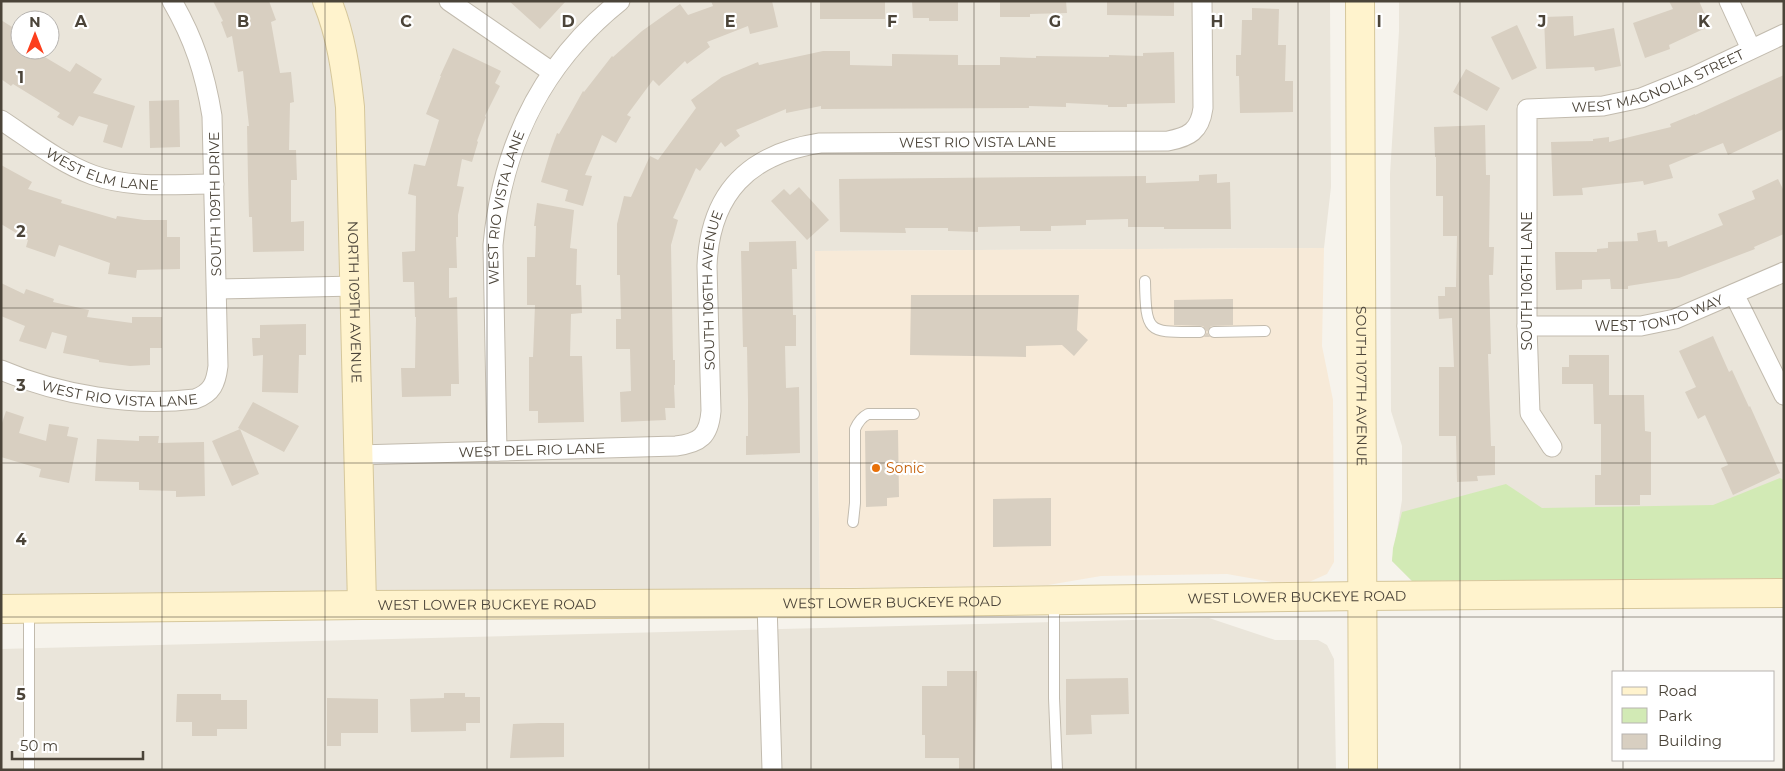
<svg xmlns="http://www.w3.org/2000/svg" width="1785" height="771" viewBox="0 0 1785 771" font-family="Montserrat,sans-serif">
<rect width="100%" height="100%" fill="#f6f3ec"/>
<path fill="#eae5da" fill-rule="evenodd" d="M1 1H1330L1331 187 1324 248 815 251 820 588 438 591 1 598ZM20 20H50V50H20Z
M1399 1H1784V579L1412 581 1392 561 1402 500V446L1391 411 1390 174 1399 31Z
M1209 618 1275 640H1318L1327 645 1334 659 1336 770H1V649Z"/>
<path fill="#f7ead8" d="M1324 248 1322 346 1333 400 1334 562 1327 574 1309 582 1277 583 1227 574 1101 576 1048 585 820 588 815 251Z"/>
<path fill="#d2eab5" d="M1780 478 1784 480V578L1412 581 1392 561 1393 548 1402 512 1506 484 1542 508 1713 505Z"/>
<path fill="#d8cfc1" d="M213 1H269L276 20 271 22 280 73 291 72 294 102 290 103 289 150H296L297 180H291V222L304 221V251L253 252 252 217H249L248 180 247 126H249L243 71 238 72 232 36 227 38 221 22 223 21Z
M509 1H566L540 29Z
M711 1H772L778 27 750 34 748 26 707 42 710 47 687 64 685 61 659 86 653 80 627 115 631 117 616 143 602 135 585 175 592 176 583 206 565 201 568 190 541 182 551 149 557 133 559 134 583 91 584 92 612 56 613 57 642 31 680 4 688 15 713 6Z
M820 1H885V19H820Z
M912 1H958V21H929V18H913Z
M1000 1H1066L1067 13 1030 14V17H1000Z
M1107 1H1174V16L1107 15Z
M1669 1H1699L1710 26 1669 45 1670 49 1645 58 1633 23 1673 9Z
M1252 8 1279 9 1278 45H1286L1285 81H1293V112L1240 113 1239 76H1236V55H1241L1242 20H1252Z
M1573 16 1574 36 1614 28 1621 66 1595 71 1594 67 1546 69 1544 17Z
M1 20 20 32V50H33L70 72 76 63 102 79 93 93 135 106 122 148 103 142 108 125 79 116 73 126 57 117 60 113 13 84 11 86 1 79Z
M1517 25 1537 68 1512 80 1491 37Z
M453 48 501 71 495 83 500 86 485 116 486 117 477 141 478 142 472 162 462 159 457 186 464 187 458 215V237H456L457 268H449V298L457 297 459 384H451V396L402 397 401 368H415L416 317H415L414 282H403L402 252 415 251 416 196 408 194 414 164 425 166 439 120 426 114 441 76H440Z
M823 51H850V65L892 66V54L958 55V65H1000V57L1036 58V56L1109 57V55L1143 56V53L1174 52 1175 103 1127 104V107H1108V105L1066 103V107L1029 106V108L821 109V106L786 113V109L736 130 740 136 725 147 721 142 700 171 696 168 673 218 678 220 671 245 673 360H675V385H674L675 408H665L666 420 621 422 620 392 631 391 630 349H616V319H621L620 275H617V224L624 196 631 197 650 156 658 160 696 108 691 100 722 77 758 62 759 65Z
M1466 69 1500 88 1487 111 1453 92Z
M1784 75V129L1728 155 1723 143 1669 165 1673 178 1644 185 1643 181 1582 188 1583 195 1553 196 1551 142 1593 141V139L1609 137V142L1671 127 1670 124 1695 114V115Z
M179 100 180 147 150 148 149 101Z
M1485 125 1486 175H1490L1489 247H1494L1493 275H1489L1491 354H1488L1491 446H1495V475L1477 476 1478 481 1457 482 1456 436H1439V367H1454L1452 318 1439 319 1438 296H1445V287H1456L1457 236H1443V196H1436V157H1435L1434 127Z
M1 165 32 182 28 189 62 200 61 203 116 219 117 216 144 220H167V237H180V269L137 270 136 278 108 274 110 263 59 245 55 257 26 247 28 240 1 224Z
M1217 174V183L1230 182 1231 229H1164V227H1128V219L1086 220V225L1051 226V231H1020V226L978 227V232L948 231V228H905L906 233 840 232 839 179 1146 176V183L1199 181V175Z
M1778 179 1784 191V234L1754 247 1755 249 1679 278 1628 286V289H1611L1610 279 1582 280V289L1556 290 1555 252H1597V249L1608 248V242L1638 241 1637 233 1656 230 1658 242 1667 241 1668 247 1723 225 1718 214 1755 199 1752 191Z
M799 187 829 220 807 240 771 201 784 189 790 195Z
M537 203 574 210 570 248 577 249 576 285H581L582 313 571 314 570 356H582L584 422 538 423V411H529V357H533L535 305H527V257H535L536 226H534Z
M796 241 797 269H792L793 315H796V346H785L786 388 799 387 800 453 746 455V436H748V400L747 347H743L741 251H749V242Z
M1 283 24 294 26 289 54 299 53 302 89 310 87 317 132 323V317H162V348H150V365L130 366 99 362V360L63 353 67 336 52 332 46 349 19 341 25 326 1 316Z
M911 295H1079L1077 330 1088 340 1074 356 1062 345 1026 346V357L910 355Z
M1233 299V325L1211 326 1207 332 1210 337H1204L1207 332 1203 326 1174 325V300Z
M306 324V355H299L298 393 262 392 263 355 253 356 252 338H260V325Z
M1713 336 1729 372 1732 370 1749 407 1750 406 1780 473 1733 495 1721 468 1728 465 1705 415 1698 419 1685 392 1696 387 1679 351Z
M1569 355H1609V395H1644L1645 431 1651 432V495H1640V505H1595V475H1601V424H1594L1593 384H1562V367H1569Z
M253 402 299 426 284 452 238 428Z
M6 411 24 417 19 433 46 441 49 424 69 427 67 436 78 438 69 483 39 477 41 469 1 457V426Z
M240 429 259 474 232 486 212 441Z
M898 430 899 497 887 498V506L866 507 865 431Z
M139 436H159L158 443 204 442 205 496 176 497V491L139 490V482L95 481 97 439 139 441Z
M1051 498V546L993 547V499Z
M947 671H977L975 769H959V758H925V735H922V686H947Z
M1128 678 1129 714 1091 715 1092 734 1066 735V679Z
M444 693H465V697H480V723H466V731L411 732 410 699 444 698Z
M177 694H221V700H247V729H217V736H192V722H176Z
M327 698 378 699V733H341V746H327Z
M539 723H564V757L510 758 513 724Z"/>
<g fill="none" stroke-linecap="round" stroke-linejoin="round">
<defs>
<path id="lane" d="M1145 281C1146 335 1148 332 1200 332
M1214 332 1265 331
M853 522 855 503V429C858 422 862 417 868 414H914
M1054 601V698L1057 770
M29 770V610"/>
<g id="street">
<path d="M449 1 552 72"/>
<path d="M1729 1 1751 49"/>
<path id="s1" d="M1 120C30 139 60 163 93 175 131 189 174 184 214 184"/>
<path d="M217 289 355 286"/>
<path d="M1734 294 1784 395"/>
<path id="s2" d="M1527 326H1641L1675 319 1784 272"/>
<path id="s3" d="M1 370C59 395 133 407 195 399 212 393 216 383 218 366L212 116C205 73 194 39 172 1"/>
<path id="s4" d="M1552 447 1530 413 1527 326V109L1603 106 1641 98 1693 77 1784 34"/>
<path id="s5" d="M497 451 493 245C502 146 541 64 620 1"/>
<path id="s6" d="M358 455 676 446C700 443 709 436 711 411L707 266C710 193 749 154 820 143L1168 141C1189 137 1200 131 1203 108L1202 1"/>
<path d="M767 603 772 770"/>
</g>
<g id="secondary">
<path id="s7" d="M327 1C341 35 346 71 350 107L362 605"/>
<path id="s8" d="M1360 1 1363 770"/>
<path id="s9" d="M1 609 362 605 852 603 1363 596 1784 593"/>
</g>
</defs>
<use href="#lane" stroke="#c2bbae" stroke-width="12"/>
<use href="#street" stroke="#c2bbae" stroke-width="21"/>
<use href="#secondary" stroke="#d6c79b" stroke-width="30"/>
<use href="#lane" stroke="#fff" stroke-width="10"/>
<use href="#street" stroke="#fff" stroke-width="19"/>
<use href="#secondary" stroke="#fff3cd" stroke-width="28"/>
</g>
<path fill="none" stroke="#4b4439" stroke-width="1" stroke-opacity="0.55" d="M162 1V770M325 1V770M487 1V770M649 1V770M811 1V770M974 1V770M1136 1V770M1298 1V770M1460 1V770M1623 1V672M1 154H1784M1 308H1784M1 463H1784M1 617H1784M1623 760V770"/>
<circle fill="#e8710a" stroke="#fff" stroke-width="2" cx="876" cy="468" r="5"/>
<g text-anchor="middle" stroke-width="4.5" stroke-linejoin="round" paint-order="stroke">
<g font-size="14" fill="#4b4439" stroke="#fff">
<text dy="5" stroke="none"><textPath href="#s4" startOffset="480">WEST MAGNOLIA STREET</textPath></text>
<text dy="5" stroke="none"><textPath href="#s6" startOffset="861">WEST RIO VISTA LANE</textPath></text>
<text dy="5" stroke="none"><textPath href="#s1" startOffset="115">WEST ELM LANE</textPath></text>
<text transform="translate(215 204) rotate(-91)" y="5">SOUTH 109TH DRIVE</text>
<text dy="5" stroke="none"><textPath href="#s5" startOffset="245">WEST RIO VISTA LANE</textPath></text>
<text transform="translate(1527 281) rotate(-90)" y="5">SOUTH 106TH LANE</text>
<text dy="5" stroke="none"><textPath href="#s6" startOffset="495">SOUTH 106TH AVENUE</textPath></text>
<text dy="5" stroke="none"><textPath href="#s7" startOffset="304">NORTH 109TH AVENUE</textPath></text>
<text dy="5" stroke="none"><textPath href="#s2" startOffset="134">WEST TONTO WAY</textPath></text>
<text dy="5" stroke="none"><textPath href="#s8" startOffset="385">SOUTH 107TH AVENUE</textPath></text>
<text dy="5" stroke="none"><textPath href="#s3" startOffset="122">WEST RIO VISTA LANE</textPath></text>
<text dy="5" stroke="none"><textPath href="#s6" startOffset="174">WEST DEL RIO LANE</textPath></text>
<text dy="5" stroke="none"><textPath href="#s9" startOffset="1296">WEST LOWER BUCKEYE ROAD</textPath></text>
<text dy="5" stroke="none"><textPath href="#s9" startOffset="891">WEST LOWER BUCKEYE ROAD</textPath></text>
<text dy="5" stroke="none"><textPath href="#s9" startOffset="486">WEST LOWER BUCKEYE ROAD</textPath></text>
</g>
<g font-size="14" fill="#c56008" stroke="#fff" text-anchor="start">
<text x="886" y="473">Sonic</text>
</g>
</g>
<g font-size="16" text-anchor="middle" font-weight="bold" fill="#4b4439" stroke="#fff" stroke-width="4.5" stroke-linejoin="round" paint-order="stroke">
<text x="81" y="27">A</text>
<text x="243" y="27">B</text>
<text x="406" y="27">C</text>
<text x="568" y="27">D</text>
<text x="730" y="27">E</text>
<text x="892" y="27">F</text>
<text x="1055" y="27">G</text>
<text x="1217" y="27">H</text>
<text x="1379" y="27">I</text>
<text x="1542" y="27">J</text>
<text x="1704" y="27">K</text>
<text x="21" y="83">1</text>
<text x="21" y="237">2</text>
<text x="21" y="391">3</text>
<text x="21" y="545">4</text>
<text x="21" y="700">5</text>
</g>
<rect width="1785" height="771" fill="none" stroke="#4b4439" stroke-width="5"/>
<rect x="1612" y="671" width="162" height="90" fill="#ffffff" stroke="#b7b4b0"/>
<rect x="1622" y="687" width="25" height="8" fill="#fff3cd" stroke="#b7b4b0"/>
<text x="1658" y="696" font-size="15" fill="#4b4439">Road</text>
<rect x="1622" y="708" width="25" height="15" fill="#d2eab5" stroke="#b7b4b0"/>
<text x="1658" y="721" font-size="15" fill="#4b4439">Park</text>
<rect x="1622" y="734" width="25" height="15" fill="#d8cfc1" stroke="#b7b4b0"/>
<text x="1658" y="746" font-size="15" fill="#4b4439">Building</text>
<g transform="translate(35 35)"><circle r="24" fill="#ffffff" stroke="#b7b4b0"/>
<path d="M0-4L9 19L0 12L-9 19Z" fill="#fc3f1d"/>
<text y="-8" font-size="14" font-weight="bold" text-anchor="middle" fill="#4b4439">N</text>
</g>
<path d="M12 751v8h131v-8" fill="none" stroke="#4b4439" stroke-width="2.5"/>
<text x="20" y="751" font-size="15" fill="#4b4439" stroke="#ffffff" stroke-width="4" paint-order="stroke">50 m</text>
</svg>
